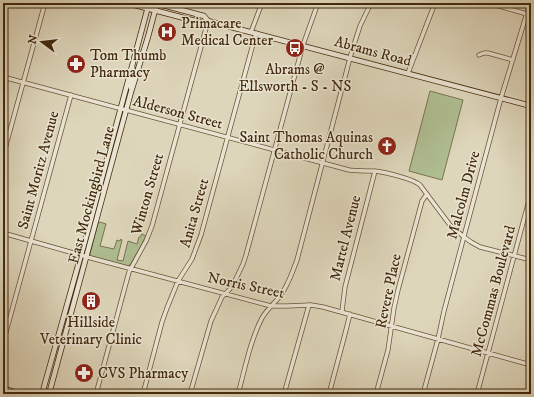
<svg xmlns="http://www.w3.org/2000/svg" width="534" height="397" viewBox="0 0 534 397" font-family="'IM FELL DW Pica',serif">
<rect width="100%" height="100%" fill="#ded6bb"/>
<filter id="stains"><feTurbulence type="fractalNoise" baseFrequency=".005" numOctaves="4"/><feColorMatrix values="0 0 0 0 .2 0 0 0 0 .09 0 0 0 0 .02 0 0 0 .5 -.17"/></filter>
<radialGradient id="worn" r=".72"><stop offset=".6" stop-color="#630" stop-opacity="0"/><stop offset="1" stop-color="#630" stop-opacity=".3"/></radialGradient>
<path fill="#afbe92" stroke="#78744e" d="M430 91 463 100 442 180 409 171Z
M100 222 106 224 100 246 114 249 117 240 120 241 121 239 122 240 117 260 123 261 128 241 137 244 139 237H140L142 234 146 236 141 246 130 265 128 266 90 256V254L98 223Z"/>
<g fill="none" stroke-linecap="round" stroke-linejoin="round">
<defs>
<path id="minor" d="M492 4 527 14
M251 32 262 3
M479 55 484 53H488L513 60
M408 73 435 3
M3 77 349 170C358 171 366 171 375 171 384 172 414 179 420 185L450 225 464 237 471 242 480 247 531 260
M3 156 45 3
M3 233 91 258 271 306H287L311 305 323 307 531 365
M342 311 345 287 375 171
M3 343 71 95
M96 394 129 272 146 241 152 226 208 21
M143 394 162 322 167 308 178 281 192 259 201 235 256 33
M190 394 211 321 222 297 229 290 233 285 243 264 246 255 303 45 318 3
M238 394C245 369 250 341 262 318 267 309 274 304 280 296 288 286 292 273 297 260L351 54 360 26 371 3
M284 394 309 305
M329 394 345 334 350 314
M376 394 388 350 394 308 398 290 422 201 427 194
M423 394 438 339 444 311 501 98 530 3
M477 394 531 193"/>
<path id="secondary" d="M127 3 203 23 208 21
M155 3 204 16 208 21 531 106
M131 88C131 81 134 72 132 66
M3 388 20 394
M42 394 88 230 149 3
M49 394 131 92 148 37 157 3"/>
</defs>
<use href="#minor" stroke="#695437" stroke-width="5"/>
<use href="#secondary" stroke="#42290b" stroke-width="6"/>
<use href="#minor" stroke="#eae4d3" stroke-width="3.5"/>
<use href="#secondary" stroke="#eae4d3" stroke-width="4.5"/>
</g>
<defs>
<symbol id="hospital-disc" viewBox="-11 -11 22 22"><circle r="9.5" fill="#8f2418" stroke="#eae4d3"/><path d="M-5-5h3v3.5h4V-5h3V5h-3V1.5h-4V5h-3Z" fill="#fff"/></symbol>
<symbol id="bus-disc" viewBox="-11 -11 22 22"><circle r="9.5" fill="#8f2418" stroke="#eae4d3"/><path d="M-5-6H5V4H4V6H2V4H-2V6H-4V4H-5ZM-3.5-4V0h7V-4ZM-3.5 1.2v1.5H-2V1.2ZM2 1.2v1.5H3.5V1.2Z" fill="#fff"/></symbol>
<symbol id="pharmacy-disc" viewBox="-11 -11 22 22"><circle r="9.5" fill="#8f2418" stroke="#eae4d3"/><path d="M-2-6h4v4h4v4h-4v4h-4v-4h-4v-4h4Z" fill="#fff"/></symbol>
<symbol id="church-disc" viewBox="-11 -11 22 22"><circle r="9.5" fill="#8f2418" stroke="#eae4d3"/><path d="M-1.2-6h2.4v3.5h3.3v2.4h-3.3V6h-2.4V-.1h-3.3v-2.4h3.3Z" fill="#fff"/></symbol>
<symbol id="building-disc" viewBox="-11 -11 22 22"><circle r="9.5" fill="#8f2418" stroke="#eae4d3"/><path d="M-4-6H4V6H1V3H-1V6H-4ZM-2.5-4.3h1.7v1.8h-1.7ZM.8-4.3h1.7v1.8H.8ZM-2.5-1h1.7V.8h-1.7ZM.8-1h1.7V.8H.8Z" fill="#fff"/></symbol>
</defs>
<g fill-rule="evenodd">
<use href="#hospital-disc" x="156" y="21" width="22" height="22"/>
<use href="#bus-disc" x="284" y="37" width="22" height="22"/>
<use href="#pharmacy-disc" x="65" y="53" width="22" height="22"/>
<use href="#church-disc" x="376" y="135" width="22" height="22"/>
<use href="#building-disc" x="80" y="290" width="22" height="22"/>
<use href="#pharmacy-disc" x="73" y="362" width="22" height="22"/>
</g>
<g text-anchor="middle" stroke-width="3" stroke-linejoin="round" paint-order="stroke">
<g font-size="15" fill="#42290b" stroke="#eae4d3" text-anchor="start">
<text x="181" y="28">Primacare<tspan x="181" dy="17">Medical Center</tspan></text>
<text x="90" y="60">Tom Thumb<tspan x="90" dy="17">Pharmacy</tspan></text>
<text x="295" y="74" text-anchor="middle">Abrams @<tspan x="295" dy="17">Ellsworth - S - NS</tspan></text>
<text x="373" y="142" text-anchor="end">Saint Thomas Aquinas<tspan x="373" dy="17">Catholic Church</tspan></text>
<text x="91" y="327" text-anchor="middle">Hillside<tspan x="91" dy="17">Veterinary Clinic</tspan></text>
<text x="98" y="378">CVS Pharmacy</text>
</g>
<g font-size="15" fill="#42290b" stroke="#eae4d3">
<text transform="translate(373 51) rotate(15)" y="5">Abrams Road</text>
<text transform="translate(178 112) rotate(15)" y="5">Alderson Street</text>
<text transform="translate(38 170) rotate(-75)" y="5">Saint Moritz Avenue</text>
<text transform="translate(147 194) rotate(-74)" y="5">Winton Street</text>
<text transform="translate(91 195) rotate(-75)" y="5">East Mockingbird Lane</text>
<text transform="translate(463 195) rotate(-75)" y="5">Malcolm Drive</text>
<text transform="translate(194 213) rotate(-74)" y="5">Anita Street</text>
<text transform="translate(345 238) rotate(-76)" y="5">Martel Avenue</text>
<text transform="translate(246 285) rotate(12)" y="5">Norris Street</text>
<text transform="translate(388 291) rotate(-78)" y="5">Revere Place</text>
<text transform="translate(493 291) rotate(-75)" y="5">McCommas Boulevard</text>
</g>
</g>
<rect width="534" height="397" fill="none" stroke="#ded6bb" stroke-width="16"/>
<rect x="4" y="4" width="526" height="389" fill="none" stroke="#42290b" stroke-width="2"/>
<rect x="8" y="8" width="518" height="381" fill="none" stroke="#42290b"/>
<g transform="translate(42 42) rotate(285)" stroke="#eae4d3" stroke-width="3" paint-order="stroke">
<path d="M0-3L7 15L0 10L-7 15Z" fill="#42290b"/>
<text y="-6" font-size="11" font-weight="bold" text-anchor="middle" fill="#42290b">N</text>
</g>
<rect width="100%" height="100%" filter="url(#stains)"/>
<rect width="100%" height="100%" fill="url(#worn)"/>
</svg>
